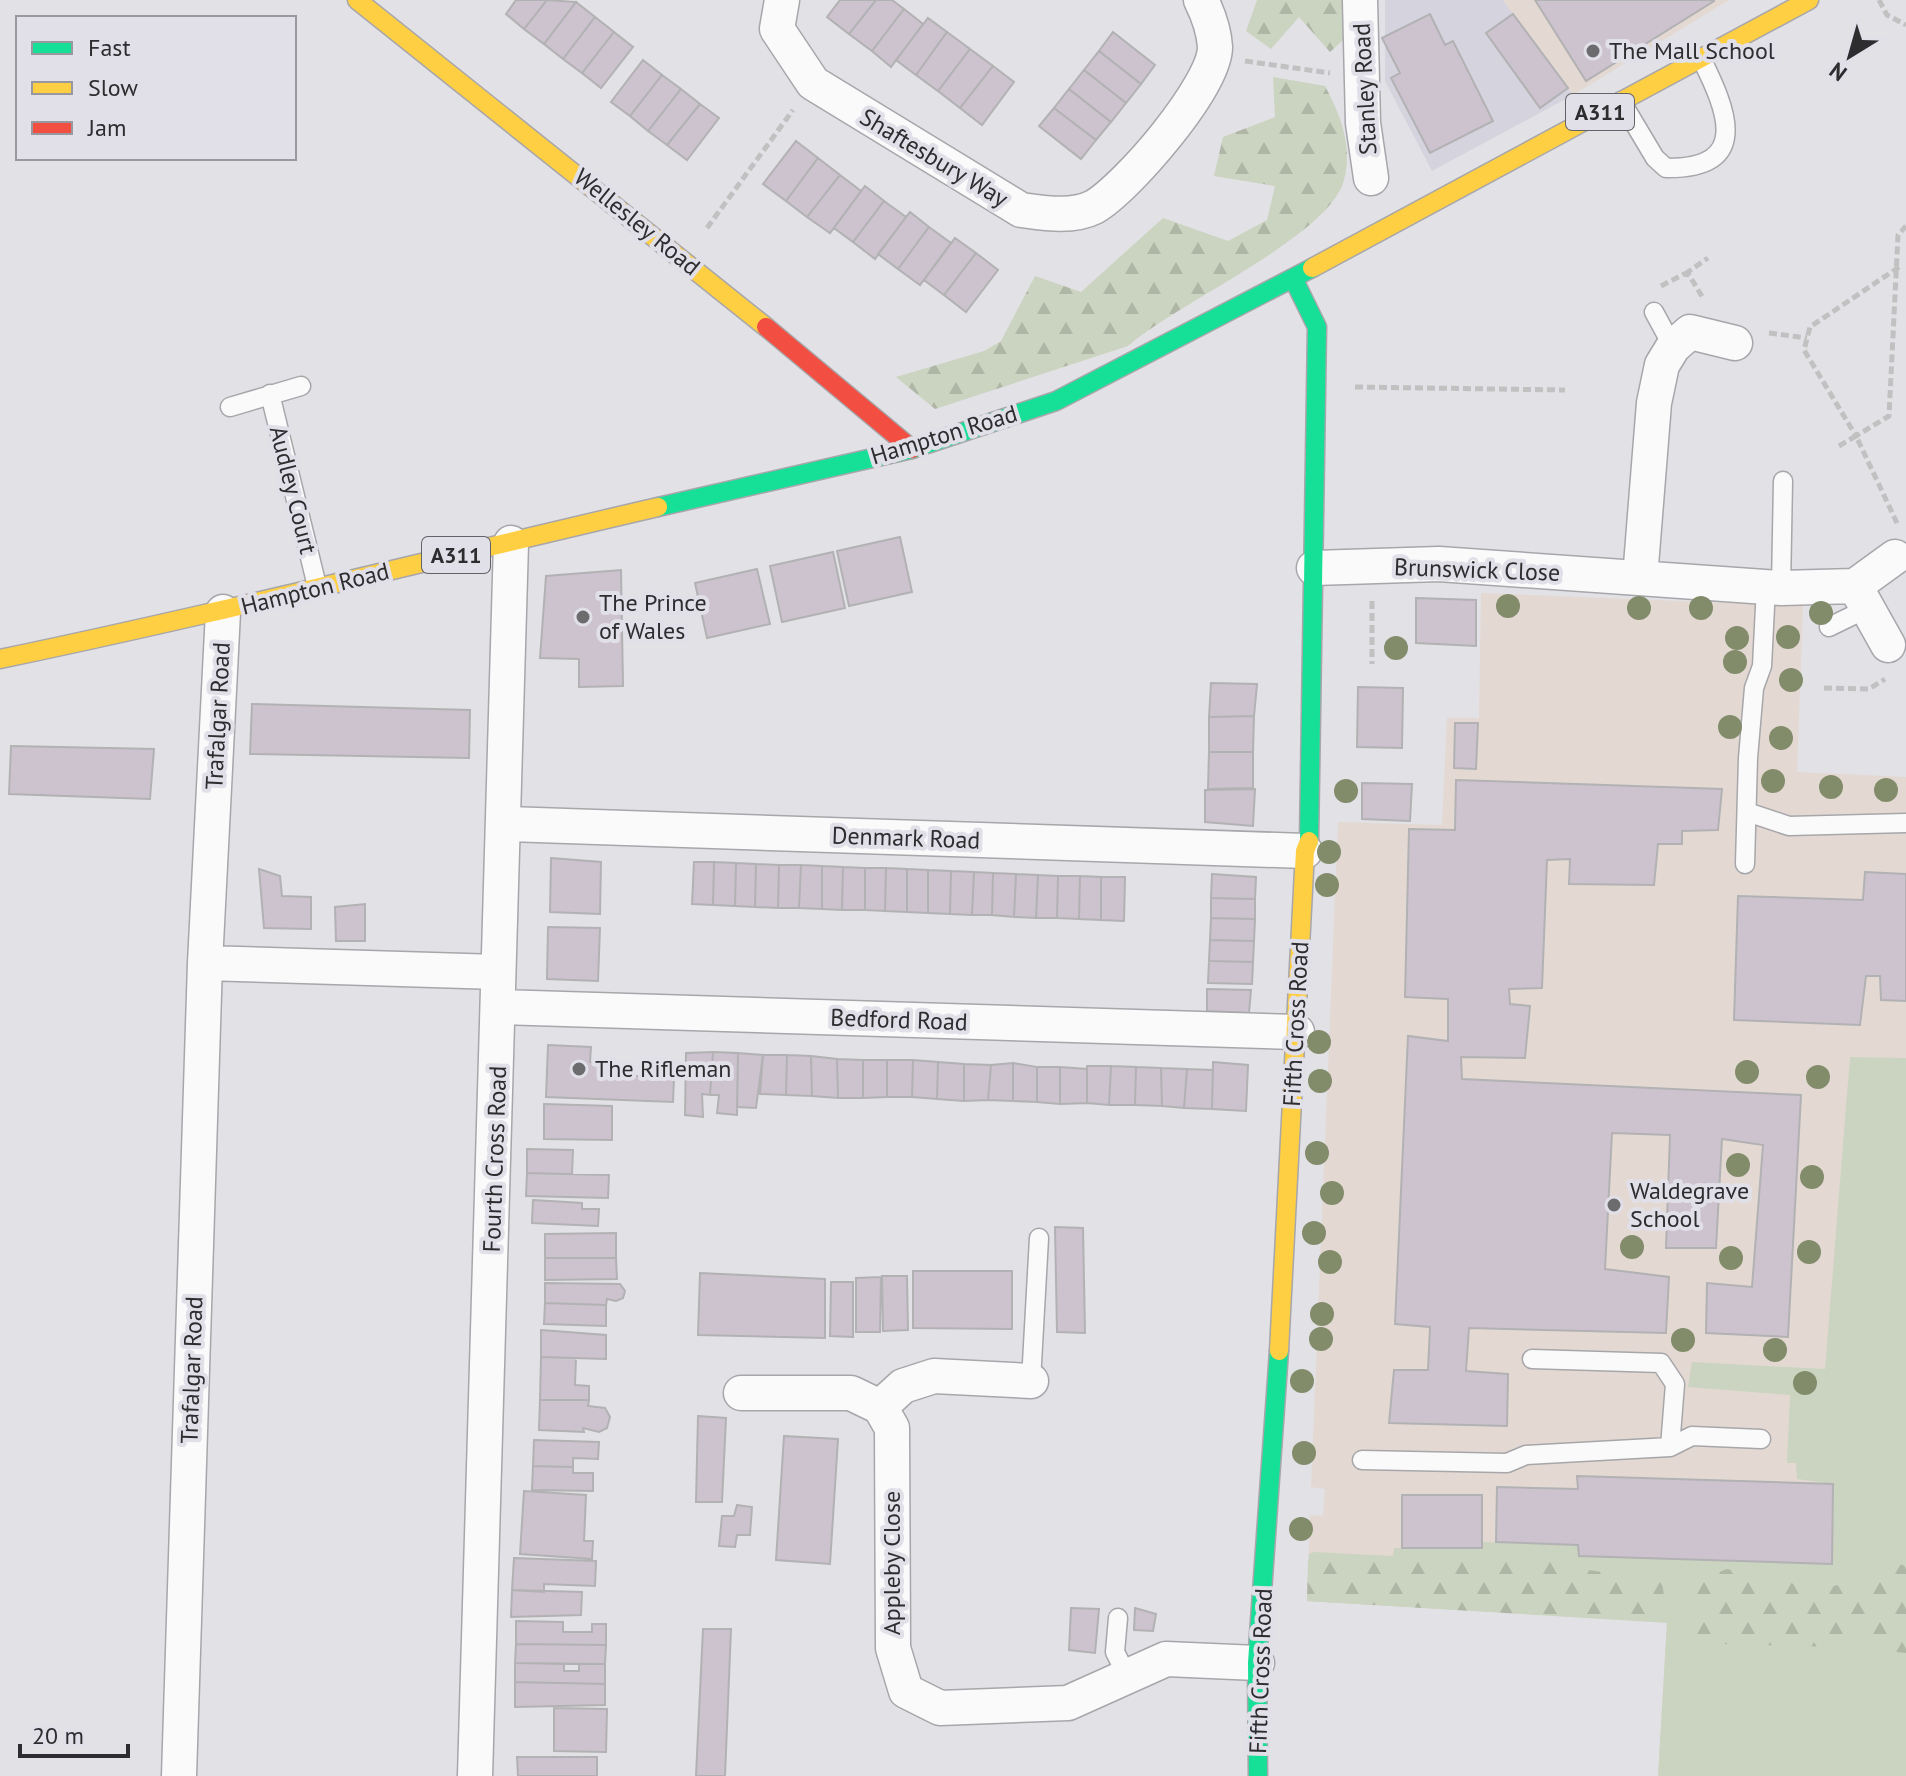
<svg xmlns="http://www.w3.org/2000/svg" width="1906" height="1776" viewBox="0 0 1906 1776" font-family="'PT Sans',sans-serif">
<defs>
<pattern id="forest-firs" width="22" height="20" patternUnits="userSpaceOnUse" patternTransform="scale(2)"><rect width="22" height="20" fill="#cbd4c0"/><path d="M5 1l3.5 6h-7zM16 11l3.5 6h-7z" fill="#afb6a5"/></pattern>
</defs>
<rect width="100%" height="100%" fill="#e2e1e5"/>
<path fill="#d5d3dd" d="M1385 0H1503L1573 95 1432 171 1385 81Z"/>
<path fill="#e3d9d2" d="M1503 0H1729L1573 95Z
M1481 593 1803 606 1797 772 1906 777V1776H1658L1667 1622 1307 1601 1310 1515 1323 1516 1325 1489 1311 1487 1338 822 1442 825 1447 718H1479Z"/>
<path fill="#cbd4c0" d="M1850 1057 1906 1058V1776H1658L1667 1622 1307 1601 1309 1554 1314 1552 1393 1556 1394 1548H1481L1482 1542 1578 1545 1580 1556 1832 1564V1484L1797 1479 1796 1463H1787L1790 1395 1688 1387 1692 1362 1825 1369Z"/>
<path fill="url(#forest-firs)" d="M1257 0H1363L1353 31 1330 52 1299 17 1271 49 1246 31Z
M1273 77 1325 86C1340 114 1353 146 1344 180 1330 236 1175 304 1128 346L935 409 896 377 984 351 1001 341 1035 276 1081 292 1163 218 1228 241 1267 220 1275 186 1214 176 1223 137 1275 117Z
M1568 1556 1583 1569 1662 1582 1668 1623 1307 1601 1308 1560Z
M1878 1558 1906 1566V1653L1871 1649 1858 1637 1838 1647 1724 1644 1689 1632 1694 1582 1727 1569 1818 1589 1858 1581Z"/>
<path fill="#cdc3ce" stroke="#b2b1b3" stroke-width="2" d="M516 0H547L524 29 506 14Z
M547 0 576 2 544 44 524 29Z
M840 0H876L849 34 827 17Z
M876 0H892L904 9 872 51 849 34Z
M1535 0H1713L1714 1 1586 81Z
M576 2 595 17 563 59 544 44Z
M904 9 923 24 891 67 872 51Z
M1430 14 1445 45 1453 41 1493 121 1430 153 1391 78 1400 73 1382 38Z
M1513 14 1568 88 1540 108 1486 33Z
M595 17 614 32 582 73 563 59Z
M928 18 947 32 916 75 896 60Z
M614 32 633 47 601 88 582 73Z
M947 32 970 49 938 91 916 75Z
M1113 32 1155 65 1141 84 1099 51Z
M970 49 993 66 960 108 938 91Z
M1099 51 1141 84 1126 103 1084 70Z
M643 60 662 75 630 116 611 102Z
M993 66 1014 82 982 125 960 108Z
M1084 70 1126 103 1111 122 1069 89Z
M662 75 681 89 648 131 630 116Z
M681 89 700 104 667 145 648 131Z
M1069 89 1111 122 1096 140 1054 108Z
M700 104 719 118 687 160 667 145Z
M1054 108 1096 140 1081 159 1039 126Z
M796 141 818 158 786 201 763 184Z
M818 158 840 175 807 217 786 201Z
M840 175 861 191 830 233 807 217Z
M865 186 884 201 853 242 834 228Z
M884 201 906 217 875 259 853 242Z
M910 212 929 227 898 269 878 254Z
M929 227 951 243 920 285 898 269Z
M955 238 976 253 944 295 924 280Z
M976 253 998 270 966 312 944 295Z
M900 537 912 592 849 606 837 551Z
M833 552 845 608 782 622 770 566Z
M757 569 770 624 707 638 695 583Z
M621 570 623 686 579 687V659L540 658 546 576Z
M1416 598 1476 600V646L1416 643Z
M1211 683 1257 684 1254 716 1209 717Z
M1358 687 1403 688 1402 748 1357 747Z
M252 704 470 710 469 758 250 754Z
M1254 716 1253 752H1209V717Z
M1455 723H1478L1476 769 1454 768Z
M11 746 154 749 150 799 9 794Z
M1209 752H1253V788L1208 789Z
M1456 780 1722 789 1718 830 1682 831V844H1658L1654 885 1569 884 1570 859 1547 860 1542 988 1509 989 1510 1004 1530 1006 1525 1058 1461 1057 1462 1079 1801 1095 1788 1337 1706 1333 1707 1283 1752 1287 1763 1145 1722 1139 1716 1248H1666L1670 1135 1612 1133 1605 1269 1669 1277 1666 1333 1469 1328 1466 1371 1508 1374 1507 1426 1389 1423 1394 1370H1428L1430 1327 1395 1324 1408 1036 1448 1041V999L1405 997 1409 829 1455 830Z
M1362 783 1412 784 1410 821 1362 819Z
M1255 789 1253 826 1205 822V790Z
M551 858 601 862 600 914 550 912Z
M694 862H714L713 905 692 904Z
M714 862 736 863 735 906 713 905Z
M736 863 756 864 755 907 735 906Z
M756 864 779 865 778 908 755 907Z
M779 865H801L799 908H778Z
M801 865 822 866V909L799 908Z
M822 866 843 867 842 910 822 909Z
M843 867 865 868V910H842Z
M865 868H886L885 911 865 910Z
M886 868 907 869V912L885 911Z
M259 869 280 876 282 896 311 897V929L264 928Z
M907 869 928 870V913L907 912Z
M928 870 951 871 950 914 928 913Z
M951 871 974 872 972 915 950 914Z
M974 872 993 873 992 915H972Z
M1865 872 1906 874V1001L1881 1000 1880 976H1866L1860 1025 1734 1020 1738 896 1863 900Z
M993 873 1016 874 1014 917 992 915Z
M1016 874 1038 875 1036 918 1014 917Z
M1212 874 1256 877 1255 899 1211 898Z
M1038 875 1058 876 1057 918H1036Z
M1058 876H1080L1079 919 1057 918Z
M1080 876 1101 877V920L1079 919Z
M1101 877H1125L1124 921 1101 920Z
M1211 898 1255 899V919L1211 918Z
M365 904V941H336L335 907Z
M1211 918 1255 919 1254 941 1210 940Z
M548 927 600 928 598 981 547 979Z
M1210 940 1254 941 1253 962 1209 961Z
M1209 961 1253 962 1252 984 1208 983Z
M1207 989 1251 990 1249 1013 1207 1011Z
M548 1045 591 1047 590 1062 612 1063 611 1080H616L617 1075 674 1078 673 1102 546 1097Z
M713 1052 738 1053 737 1115 717 1113 719 1095H710Z
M713 1052 710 1095 702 1094 703 1117 685 1115 686 1053Z
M738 1053 763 1055 756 1108 737 1107Z
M763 1055H787L786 1095 760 1094Z
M787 1055 811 1056 812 1096 786 1095Z
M811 1056 837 1059 838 1098 812 1096Z
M837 1059 863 1060V1098H838Z
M863 1060H887V1097L863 1098Z
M887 1060H913L912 1097H887Z
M913 1060 938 1062 937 1099 912 1097Z
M938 1062 964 1064V1101L937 1099Z
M1213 1062 1248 1065 1246 1111 1212 1109Z
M1013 1063 1037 1067V1102L1013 1101Z
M1013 1063V1101L988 1100 991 1065Z
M964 1064 991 1065 988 1100 964 1101Z
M1087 1066H1111L1109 1105 1087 1103Z
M1111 1066 1136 1067 1135 1105H1109Z
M1037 1067H1060V1104L1037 1102Z
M1060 1067 1087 1069V1103L1060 1104Z
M1136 1067 1161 1068 1162 1106 1135 1105Z
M1161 1068 1187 1069 1184 1108 1162 1106Z
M1187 1069 1213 1070 1212 1109 1184 1108Z
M544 1104 612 1106V1140L544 1139Z
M527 1149 573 1150 572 1174 527 1173Z
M527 1173 609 1175 608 1198 526 1196Z
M533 1200 582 1203V1209H599L598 1226 532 1223Z
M1055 1227 1083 1228 1085 1333 1057 1332Z
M616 1233V1258H545V1234Z
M545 1258H616L617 1279 545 1280Z
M913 1271H1012V1329L913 1328Z
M700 1273 825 1279V1338L698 1335Z
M882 1276H907L908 1330 883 1331Z
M881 1277 880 1332H856V1278Z
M831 1282H853V1337L830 1336Z
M545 1283 620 1284 625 1291 623 1298 616 1301 607 1299 606 1305 545 1303Z
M545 1303 606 1305V1326L544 1324Z
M541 1330 606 1335V1359L541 1357Z
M541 1357 576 1358 575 1385 589 1386V1400H540Z
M540 1400H589L588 1406 605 1408 610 1417 607 1428 599 1432 583 1428 584 1432 539 1430Z
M698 1416 726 1418 722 1502H696Z
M784 1436 838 1439 830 1564 776 1560Z
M534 1440 599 1442 598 1459 573 1458V1467L533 1466Z
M533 1466 573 1467V1473H593V1491L532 1490Z
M1577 1476 1833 1484 1832 1564 1579 1556 1578 1545 1496 1542 1497 1487 1578 1489Z
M524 1491 586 1495 584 1541H593L592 1559 520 1554Z
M1402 1495H1482V1548H1402Z
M737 1505 752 1507 750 1535H737L735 1547 719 1546 722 1516H734Z
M514 1558 596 1561 595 1586 544 1584V1592L512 1590Z
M512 1590 582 1592 581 1615 511 1617Z
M1071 1608 1099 1609 1095 1653 1069 1650Z
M1135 1608 1156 1614 1153 1631 1134 1630Z
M516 1621 563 1622V1632H592V1624H606V1645L516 1644Z
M703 1629H731L725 1776H696Z
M516 1644 606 1645 605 1664 515 1663Z
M515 1663 564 1664V1671H579V1664H605V1684L515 1682Z
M515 1682 605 1684V1705L515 1707Z
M554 1708 607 1709 606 1752 554 1751Z
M517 1757H597V1776H518Z"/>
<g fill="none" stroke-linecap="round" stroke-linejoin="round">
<defs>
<path id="lane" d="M1621 101 1655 158 1666 168C1752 169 1727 110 1701 58
M1654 312 1673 347
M270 394 317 586
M230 407 301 386
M1781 588 1783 481
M1829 627 1868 608
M1747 812 1789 826 1906 823
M1745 864 1748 758 1754 688 1762 666 1766 587
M1532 1359 1661 1363 1675 1384 1670 1447
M1031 1381 1039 1238
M1362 1460 1507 1463 1526 1455 1670 1447 1692 1436 1761 1439
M1118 1618 1115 1652 1127 1676"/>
<path id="street" d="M782 0 777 29 813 83 1021 210C1044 213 1072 218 1094 207 1127 188 1215 86 1215 47 1214 31 1208 14 1201 0
M1360 0 1363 123 1371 178
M1314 568 1439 564 1781 588 1855 586 1895 557
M1640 578 1654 403 1662 365 1673 347 1690 332 1735 343
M1855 586 1888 645
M506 824 1305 851
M205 963 498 972
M500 1007 1297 1032
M741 1393H851L880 1407 903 1386 934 1376 1031 1381
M880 1407 892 1428 893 1648 906 1691 940 1708 1068 1703 1166 1659 1257 1663
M179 1776 205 963 223 612
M475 1776C489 1365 501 954 511 543"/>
<path id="fast" d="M1293 278 1317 327 1309 841
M658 507 912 449 1056 401 1312 268
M1258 1776 1257 1663 1279 1351"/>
<path id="slow" d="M357 0 766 327
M1312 268 1809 0
M0 659C220 613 439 558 658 507
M1279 1351 1305 851 1309 841"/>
<path id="jam" d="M766 327 912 449"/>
</defs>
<use href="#lane" stroke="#a7a6aa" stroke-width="21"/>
<use href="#street" stroke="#a7a6aa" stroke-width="37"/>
<use href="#fast" stroke="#a7a6aa" stroke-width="21"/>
<use href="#slow" stroke="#a7a6aa" stroke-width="21"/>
<use href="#jam" stroke="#a7a6aa" stroke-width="21"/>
<path stroke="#c1c1c2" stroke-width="5" stroke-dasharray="8 4" stroke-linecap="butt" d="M1879 0 1887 15 1906 25
M1245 61 1330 73
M707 228 793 110
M1899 267 1810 327 1804 350 1856 436 1889 416 1898 235 1906 226
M1685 274 1708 258
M1661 286 1684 274 1689 275 1703 298
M1769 333 1807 338
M1355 387 1565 390
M1839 446 1856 436 1897 523
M1372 601V664
M1824 688 1869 689 1885 679"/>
<use href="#lane" stroke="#fbfafb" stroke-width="18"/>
<use href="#street" stroke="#fbfafb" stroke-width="34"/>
<use href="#fast" stroke="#16e098" stroke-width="18"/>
<use href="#slow" stroke="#ffcf43" stroke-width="18"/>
<use href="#jam" stroke="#f24e42" stroke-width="18"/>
</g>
<g fill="#828c6b">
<circle cx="1508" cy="606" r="12"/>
<circle cx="1639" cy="608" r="12"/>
<circle cx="1701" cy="608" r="12"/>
<circle cx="1821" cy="613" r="12"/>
<circle cx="1788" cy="637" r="12"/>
<circle cx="1737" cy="638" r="12"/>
<circle cx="1396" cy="648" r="12"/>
<circle cx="1735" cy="662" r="12"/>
<circle cx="1791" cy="680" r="12"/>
<circle cx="1730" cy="727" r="12"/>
<circle cx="1781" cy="738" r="12"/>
<circle cx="1773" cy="781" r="12"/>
<circle cx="1831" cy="787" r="12"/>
<circle cx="1886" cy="790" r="12"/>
<circle cx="1346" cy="791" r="12"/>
<circle cx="1329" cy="852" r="12"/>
<circle cx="1327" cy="885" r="12"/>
<circle cx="1319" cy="1042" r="12"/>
<circle cx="1747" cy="1072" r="12"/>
<circle cx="1818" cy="1077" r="12"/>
<circle cx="1320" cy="1081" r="12"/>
<circle cx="1317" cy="1153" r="12"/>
<circle cx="1738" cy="1165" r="12"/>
<circle cx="1812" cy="1177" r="12"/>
<circle cx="1332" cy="1193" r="12"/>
<circle cx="1314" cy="1233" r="12"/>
<circle cx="1632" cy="1247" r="12"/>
<circle cx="1809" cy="1252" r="12"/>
<circle cx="1731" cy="1258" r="12"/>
<circle cx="1330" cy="1262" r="12"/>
<circle cx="1322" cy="1314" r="12"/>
<circle cx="1321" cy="1339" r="12"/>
<circle cx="1683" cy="1340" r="12"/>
<circle cx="1775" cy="1350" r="12"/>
<circle cx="1302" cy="1381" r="12"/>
<circle cx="1805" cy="1383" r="12"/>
<circle cx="1304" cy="1453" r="12"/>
<circle cx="1301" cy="1529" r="12"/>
</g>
<g fill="#6c6c6f" stroke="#e1dfe7" stroke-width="3">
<circle cx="1593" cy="51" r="8"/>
<circle cx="583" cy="617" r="8"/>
<circle cx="579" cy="1069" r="8"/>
<circle cx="1614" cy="1205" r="8"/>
</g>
<g text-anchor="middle" stroke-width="8" stroke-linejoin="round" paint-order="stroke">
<g fill="#e1dfe7" stroke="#636267" stroke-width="2">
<rect x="1566" y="94" width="68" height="36" rx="6"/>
<rect x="422" y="537" width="68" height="36" rx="6"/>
</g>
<g font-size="22" font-weight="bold" fill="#2d2d30">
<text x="1600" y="120">A311</text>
<text x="456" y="563">A311</text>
</g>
<g font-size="24" fill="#2d2d30" stroke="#e1dfe7" text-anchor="start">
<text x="1609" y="59">The Mall School</text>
<text x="599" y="611">The Prince<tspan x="599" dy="28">of Wales</tspan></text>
<text x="595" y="1077">The Rifleman</text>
<text x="1630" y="1199">Waldegrave<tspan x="1630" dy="28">School</tspan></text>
</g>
<g font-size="24" fill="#2d2d30" stroke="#e1dfe7">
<text transform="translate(1365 89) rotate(-93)" y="8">Stanley Road</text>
<text transform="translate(934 158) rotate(31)" y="8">Shaftesbury Way</text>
<text transform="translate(637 222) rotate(39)" y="8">Wellesley Road</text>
<text transform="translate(944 435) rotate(-17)" y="8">Hampton Road</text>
<text transform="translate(293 490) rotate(76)" y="8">Audley Court</text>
<text transform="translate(1477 570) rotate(2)" y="8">Brunswick Close</text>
<text transform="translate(315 589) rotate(-14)" y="8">Hampton Road</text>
<text transform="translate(218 716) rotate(-87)" y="8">Trafalgar Road</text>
<text transform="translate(906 838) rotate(2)" y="8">Denmark Road</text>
<text transform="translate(899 1020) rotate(2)" y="8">Bedford Road</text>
<text transform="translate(1296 1024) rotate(-87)" y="8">Fifth Cross Road</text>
<text transform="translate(495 1159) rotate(-88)" y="8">Fourth Cross Road</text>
<text transform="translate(192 1370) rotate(-88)" y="8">Trafalgar Road</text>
<text transform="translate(892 1563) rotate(-90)" y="8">Appleby Close</text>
<text transform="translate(1261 1671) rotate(-88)" y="8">Fifth Cross Road</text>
</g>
</g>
<rect x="16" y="16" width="280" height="144" fill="#e1dfe7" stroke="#99989e" stroke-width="2"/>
<rect x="32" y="42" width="40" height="12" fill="#16e098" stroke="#99989e" stroke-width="2"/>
<text x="88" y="56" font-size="24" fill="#2d2d30">Fast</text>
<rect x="32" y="82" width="40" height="12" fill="#ffcf43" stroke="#99989e" stroke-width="2"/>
<text x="88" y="96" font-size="24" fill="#2d2d30">Slow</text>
<rect x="32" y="122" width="40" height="12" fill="#f24e42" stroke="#99989e" stroke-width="2"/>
<text x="88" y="136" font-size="24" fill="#2d2d30">Jam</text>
<g transform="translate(1850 56) rotate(217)" stroke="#e1dfe7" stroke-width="6" paint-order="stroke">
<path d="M0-6L14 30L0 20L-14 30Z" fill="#2d2d30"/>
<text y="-12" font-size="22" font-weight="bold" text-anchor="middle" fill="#2d2d30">N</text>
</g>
<path d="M20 1744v12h108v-12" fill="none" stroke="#2d2d30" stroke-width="4"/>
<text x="32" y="1744" font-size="24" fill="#2d2d30" stroke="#e1dfe7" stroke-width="6" paint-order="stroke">20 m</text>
</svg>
